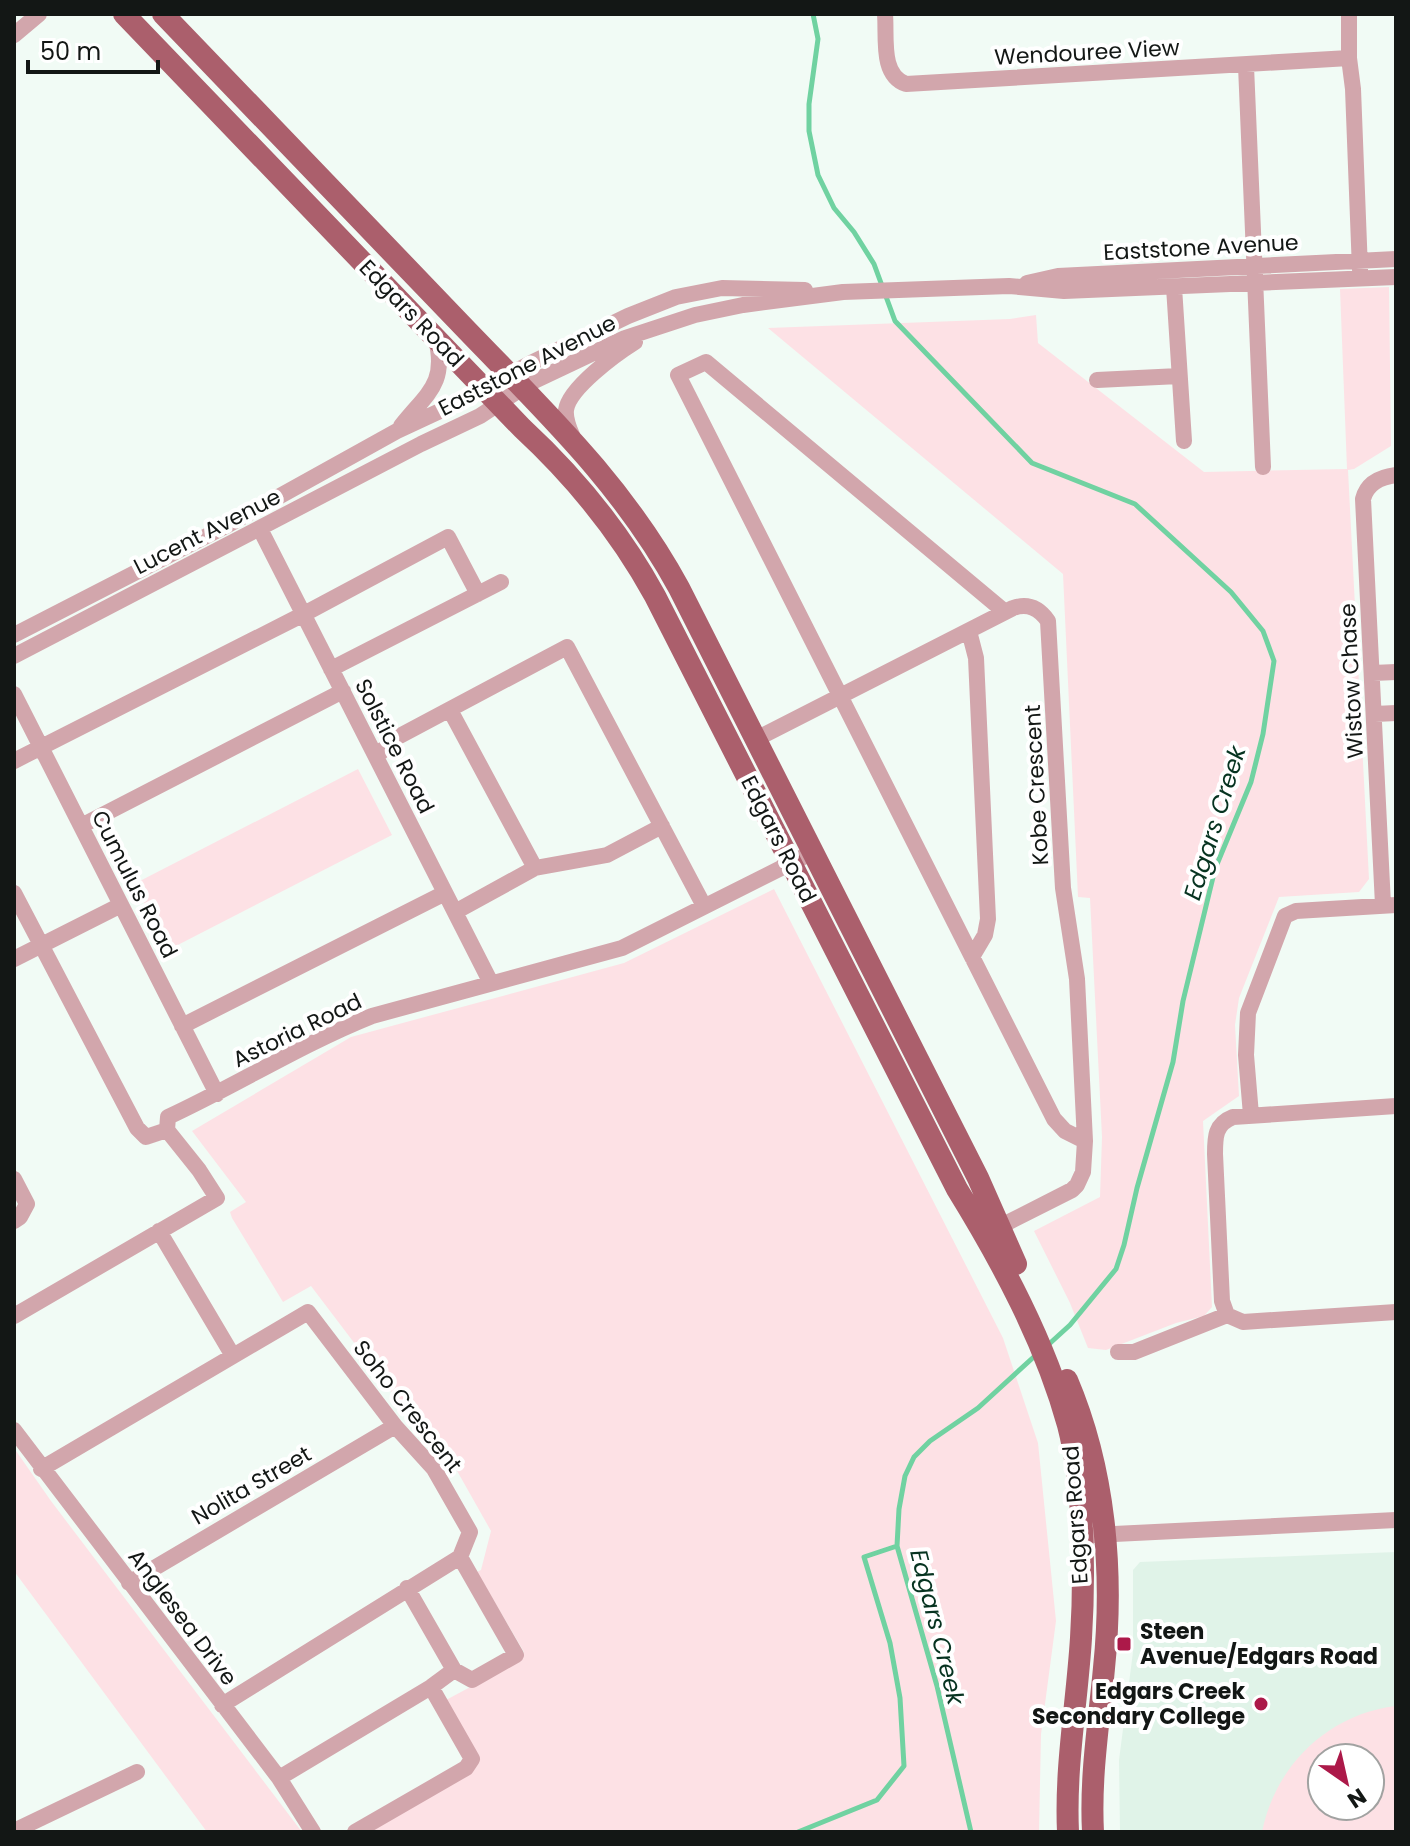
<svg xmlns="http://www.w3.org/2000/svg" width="1410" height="1846" viewBox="0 0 1410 1846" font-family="Poppins,sans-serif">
<rect width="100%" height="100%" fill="#f1fbf5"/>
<path fill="#e0f3e8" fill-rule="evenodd" d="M1396 1552V1832H1120L1119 1760 1133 1652V1570L1140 1562ZM1322 1758H1370V1806H1322Z"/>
<path fill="#fde1e5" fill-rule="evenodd" d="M1389 287 1391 446 1354 469 1348 470 1369 879 1359 892 1279 897 1239 998 1235 1025 1239 1096 1203 1121 1212 1307 1204 1316 1176 1323 1106 1350 1088 1348 1070 1303 1034 1231 1100 1197 1102 1137 1090 898 1078 897 1063 574 768 328 1010 319 1036 315 1038 343 1204 472 1347 469 1340 289Z
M358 769 392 835 168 950 134 884Z
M774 889 1003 1338 1038 1443 1056 1621 1041 1734 1039 1832H365L470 1772 446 1700 521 1660 524 1652 477 1572 481 1570 491 1531 456 1469 396 1398 311 1286 283 1302 232 1218 230 1212 246 1202 192 1131 351 1037 624 963Z
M14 1448 51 1501 302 1832H207L14 1571Z
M1396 1706V1832H1262C1275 1766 1328 1714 1396 1706ZM1370 1758V1806H1322V1758Z"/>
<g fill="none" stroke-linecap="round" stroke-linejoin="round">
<path stroke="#70d2a1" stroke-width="5" d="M813 14 818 39 809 104V131L818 175 834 208 854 232 874 264 895 321 1032 463 1135 504 1231 592 1263 631 1274 661 1263 734 1251 782 1215 869 1183 1001 1173 1062 1137 1188 1124 1245 1116 1269 1070 1325 1048 1345
M798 1832 877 1800 904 1766 900 1698 890 1643 864 1557 897 1546
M971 1832 937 1686 897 1546 899 1509 905 1476 914 1457 930 1441 978 1408 1037 1354"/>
<path stroke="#d2a6ac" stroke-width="16" d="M885 14C887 37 880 75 906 84L1349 58
M1349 14V58L1353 89 1360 270
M14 35 39 14
M1246 66 1263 467
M1027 283 1058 276 1396 259
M1174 287 1184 441
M1097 380 1179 376
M401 426C427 393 447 384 436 339
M572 435C569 428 565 419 566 410 569 388 616 354 635 342
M260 529 491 983
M1005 612 706 362 678 375 1054 1119 1065 1131 1085 1141
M969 631 976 658 988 919 985 935 972 957
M14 635 226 526 397 431 455 404 531 363 628 316 676 297 722 288 805 290
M14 656 421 444 480 416 530 383 625 338 695 315 743 305 843 292 1009 286 1064 291 1396 277
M331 669 501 582
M1373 673 1396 672
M14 694 217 1094
M450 710 535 868
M1375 714 1396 713
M756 739 1013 608C1028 603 1039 608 1048 621L1063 888 1077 979 1085 1141 1083 1172 1077 1185 1072 1190 999 1227
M376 757 394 739 567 647 704 906
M14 761 304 614 448 537 478 594
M81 826 343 691
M14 893 137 1128 146 1137 167 1130
M1383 905 1363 499C1367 483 1380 477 1396 475
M455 912 535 868 607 855 662 826
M14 959 121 905
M182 1026 445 893
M1396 1106 1233 1117C1215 1124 1215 1137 1215 1154L1222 1301 1227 1315 1243 1322 1396 1312
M1251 1115 1246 1055 1248 1013 1285 916 1296 911 1396 905
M14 1179 27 1204 20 1217 14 1221
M159 1231 233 1356
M14 1316 217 1198 199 1170 167 1130 168 1117C237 1085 302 1044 372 1016L622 948 813 852
M1118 1352H1134L1227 1315
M14 1430 279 1778 313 1832
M41 1469 308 1312 395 1426 434 1469 470 1532 460 1557 222 1705
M1094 1535 1396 1520
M129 1583 395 1426
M454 1670 472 1680 516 1655 460 1557
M279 1778 431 1687 454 1670 407 1588
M14 1831 137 1772
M355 1832 466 1768 472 1759 431 1687"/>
<path stroke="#ab5f6c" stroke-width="22" d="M124 14 522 428C576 478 620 532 655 596L957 1189C1002 1262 1045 1342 1068 1425 1084 1487 1085 1574 1081 1638 1077 1703 1065 1766 1068 1832
M163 14C261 116 358 218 456 319 539 406 621 481 679 588L978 1178 1016 1264
M1067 1380C1105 1469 1114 1571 1104 1668 1099 1723 1090 1776 1093 1832"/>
</g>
<g fill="#ac1949" stroke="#fff" stroke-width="3">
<rect x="1116" y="1636" width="16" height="16" rx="4"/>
<circle cx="1261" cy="1704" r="8"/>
</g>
<g text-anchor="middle" stroke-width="8" stroke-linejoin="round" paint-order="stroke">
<g font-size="22" fill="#131715" stroke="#fff">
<text transform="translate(1087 52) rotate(-3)" y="8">Wendouree View</text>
<text transform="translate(1201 247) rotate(-3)" y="8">Eaststone Avenue</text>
<text transform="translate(412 313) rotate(46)" y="8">Edgars Road</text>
<text transform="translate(527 365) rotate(-27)" y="8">Eaststone Avenue</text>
<text transform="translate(207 531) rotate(-27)" y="8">Lucent Avenue</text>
<text transform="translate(1351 681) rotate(-93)" y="8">Wistow Chase</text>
<text transform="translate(395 746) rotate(63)" y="8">Solstice Road</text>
<text transform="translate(1036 785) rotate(-93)" y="8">Kobe Crescent</text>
<text transform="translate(779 839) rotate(63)" y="8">Edgars Road</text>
<text transform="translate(135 884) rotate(63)" y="8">Cumulus Road</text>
<text transform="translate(297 1030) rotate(-26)" y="8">Astoria Road</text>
<text transform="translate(408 1406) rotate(52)" y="8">Soho Crescent</text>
<text transform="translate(251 1485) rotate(-30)" y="8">Nolita Street</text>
<text transform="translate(1075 1515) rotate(-94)" y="8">Edgars Road</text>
<text transform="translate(183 1617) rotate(53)" y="8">Anglesea Drive</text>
</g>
<g font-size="22" font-weight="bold" fill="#131715" stroke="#fff" text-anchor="start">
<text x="1140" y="1639">Steen<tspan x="1140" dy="25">Avenue/Edgars Road</tspan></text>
<text x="1245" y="1699" text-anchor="end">Edgars Creek<tspan x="1245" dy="25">Secondary College</tspan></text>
</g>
<g font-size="24" font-style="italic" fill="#063320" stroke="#fff">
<text transform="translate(1215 823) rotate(-73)" y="8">Edgars Creek</text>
<text transform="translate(937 1627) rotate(76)" y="8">Edgars Creek</text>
</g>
</g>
<rect width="1410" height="1846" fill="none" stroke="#131715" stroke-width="32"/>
<g transform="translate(1346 1782) rotate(146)"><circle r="38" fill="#ffffff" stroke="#a1a2a1" stroke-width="2"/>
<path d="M0-6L14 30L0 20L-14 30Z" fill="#ac1949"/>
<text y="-12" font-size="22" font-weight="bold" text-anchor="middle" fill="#131715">N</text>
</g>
<path d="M28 60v12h130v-12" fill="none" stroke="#131715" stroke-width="4"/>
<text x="40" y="60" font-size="24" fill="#131715" stroke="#ffffff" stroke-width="6" paint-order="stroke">50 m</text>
</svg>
